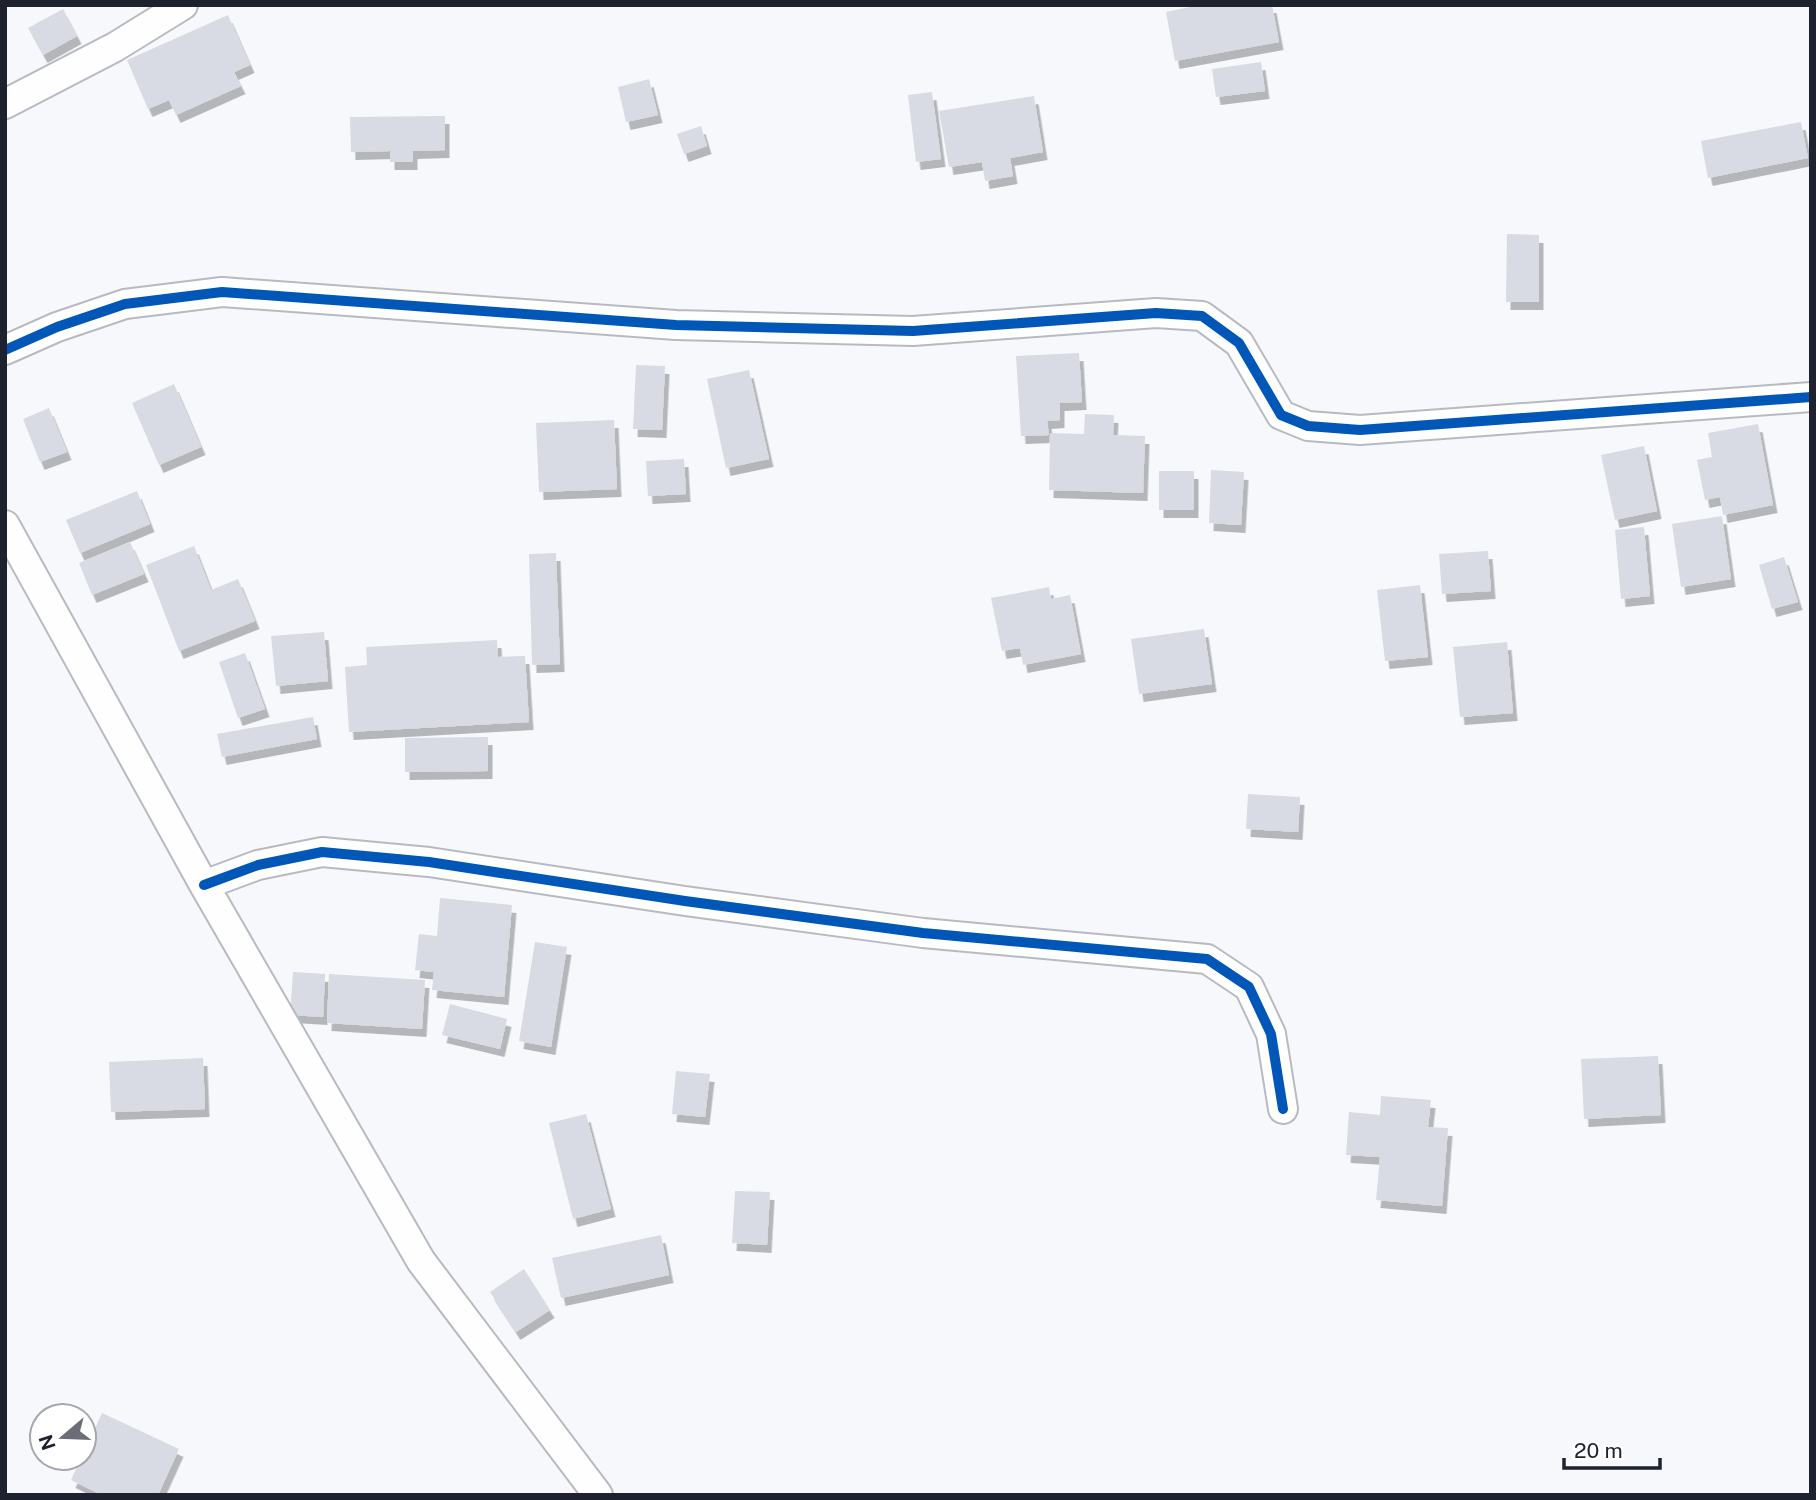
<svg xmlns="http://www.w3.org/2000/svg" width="1816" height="1500" viewBox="0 0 1816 1500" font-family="'Public Sans',sans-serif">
<defs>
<filter id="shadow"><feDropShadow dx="4.5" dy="8" stdDeviation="0" flood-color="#0004"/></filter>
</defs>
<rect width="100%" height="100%" fill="#f7f8fc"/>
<path fill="#d8dbe3" filter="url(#shadow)" d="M1190 5H1272L1279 42 1175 61 1166 12 1190 7Z
M63 9 77 36 43 55 28 28Z
M228 15 250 65 234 72 241 86 176 115 169 100 148 109 127 60Z
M1261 62 1265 91 1216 97 1212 69Z
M649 79 658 115 626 122 618 87Z
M932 92 941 159 916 162 908 95Z
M1034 96 1043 152 1010 158 1013 176 985 181 982 162 949 167 939 111Z
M445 116V150L413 151V162H390V151L351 152 350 117Z
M1801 122 1808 158 1708 178 1701 141Z
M701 126 707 146 684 154 677 134Z
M1507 234 1539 235V302H1506Z
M1079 353 1082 402 1060 403V420L1047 421 1049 435 1021 436 1016 356Z
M636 365 665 366 662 430 633 429Z
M749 370 769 459 726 468 707 379Z
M174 384 201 447 159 465 132 403Z
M49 408 67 452 40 462 23 419Z
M1085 414 1114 415 1113 435 1145 436 1143 493 1049 490 1050 433 1084 434Z
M614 420 617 489 539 492 536 423Z
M1758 424 1773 505 1723 515 1720 497 1705 500 1697 460 1712 457 1708 433Z
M1644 446 1657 511 1615 520 1601 455Z
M684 459 686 494 648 496 646 461Z
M1211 470 1244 472 1241 525 1209 523Z
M1159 471H1194V510H1159Z
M137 491 150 524 80 553 66 520Z
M1722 516 1731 579 1681 587 1672 524Z
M1644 527 1650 596 1621 599 1615 530Z
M130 542 144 574 92 595 79 563Z
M194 546 211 590 238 579 255 621 179 651 146 565Z
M1488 551 1491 591 1442 594 1439 554Z
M556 553 560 664 532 665 529 554Z
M1784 557 1798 602 1772 609 1759 565Z
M1420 585 1428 657 1385 661 1377 590Z
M1049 587 1051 599 1070 595 1081 654 1023 665 1020 648 1002 651 991 598Z
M1204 629 1212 684 1139 694 1131 639Z
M324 632 328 681 276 686 271 636Z
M497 640 498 657 525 656 529 722 349 732 345 667 367 665 366 647Z
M1507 642 1513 713 1460 717 1453 647Z
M245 653 265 709 238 718 219 662Z
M313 717 317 739 222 757 217 734Z
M488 737V771L405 772V738Z
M1248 794 1300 797 1298 832 1246 829Z
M440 898 512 905 504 997 432 990 434 972 415 970 419 934 437 936Z
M535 942 567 947 551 1047 519 1041Z
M293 972 325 974 323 1017 290 1015Z
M329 974 425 980 422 1029 327 1023Z
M450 1004 507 1019 500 1049 442 1035Z
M1658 1056 1661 1115 1584 1119 1581 1059Z
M203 1058 205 1109 111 1112 109 1062Z
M676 1071 710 1074 705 1117 672 1114Z
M1381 1096 1431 1100 1428 1127 1448 1128 1442 1206 1376 1200 1380 1157 1346 1155 1349 1112 1380 1115Z
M586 1114 611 1209 573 1219 549 1123Z
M735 1191 770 1192 767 1245 732 1243Z
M661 1235 669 1275 561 1298 552 1258Z
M524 1269 550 1310 516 1332 490 1292Z
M102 1413 179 1449 158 1495H102L71 1480 81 1458H84V1453Z"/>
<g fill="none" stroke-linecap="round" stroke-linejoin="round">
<defs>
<path id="minor" d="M5 104 115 47 183 5
M5 350 57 327 125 304 222 292 676 325 913 331 1156 313 1202 316 1239 343 1281 415 1308 426 1360 430 1811 397
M5 525 204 885 421 1261 598 1495
M204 885 258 865 322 852 429 862 685 901 923 933 1207 959 1249 987 1271 1034 1283 1109"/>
</defs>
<use href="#minor" stroke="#b7bac1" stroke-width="32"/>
<use href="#minor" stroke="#fefeff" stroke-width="28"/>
<defs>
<path id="cycleway" d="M5 350 57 327 125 304 222 292 676 325 913 331 1156 313 1202 316 1239 343 1281 415 1308 426 1360 430 1811 397
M204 885 258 865 322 852 429 862 685 901 923 933 1207 959 1249 987 1271 1034 1283 1109"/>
</defs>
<use href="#cycleway" stroke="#fff" stroke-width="15"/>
<use href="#cycleway" stroke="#0057b8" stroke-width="10"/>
</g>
<rect width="1816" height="1500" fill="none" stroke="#1e222e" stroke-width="14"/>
<g transform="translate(63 1437) rotate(251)"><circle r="33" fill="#ffffff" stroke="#a5a7ab" stroke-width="2"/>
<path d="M0-5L12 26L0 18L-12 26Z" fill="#6a6d76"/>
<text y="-10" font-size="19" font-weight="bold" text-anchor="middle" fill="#1e222e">N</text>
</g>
<path d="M1564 1458v10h96v-10" fill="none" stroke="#1e222e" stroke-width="3.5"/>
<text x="1574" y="1458" font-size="21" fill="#1e222e" stroke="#ffffff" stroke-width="5" paint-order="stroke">20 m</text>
</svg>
